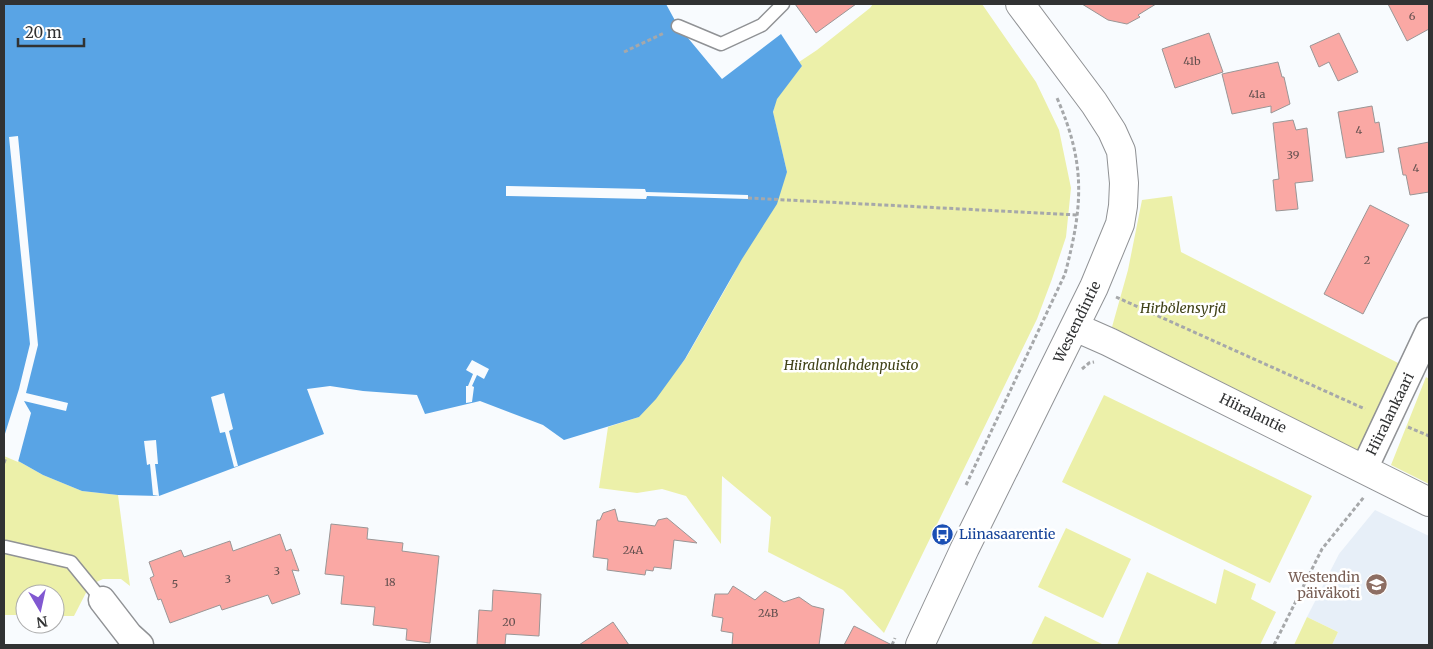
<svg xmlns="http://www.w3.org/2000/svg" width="1433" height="649" viewBox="0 0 1433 649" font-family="Merriweather,serif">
<rect width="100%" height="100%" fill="#f8fbfe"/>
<path fill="#e7eff8" d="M1375 510 1429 536V645H1332L1338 632 1307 617 1339 554Z"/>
<path fill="#ecf0a9" d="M873 4H982L1036 82 1059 130 1071 188 1066 237 1052 279 1037 319 884 633 843 590 768 552 771 517 722 476 721 544 686 496 662 489 637 493 599 488 608 427 639 417 686 358 730 281 787 172 773 113 776 99 802 66 799 62 817 50 870 8Z
M1172 196 1181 252 1402 365 1359 451 1112 327 1128 270 1142 200Z
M1426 377 1429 379V484L1391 465Z
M1104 395 1312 496 1270 583 1062 482Z
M4 453 43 475 82 491 118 495 130 586 121 579H103L90 585 74 616H55V594H25V615H4Z
M1066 528 1131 559 1103 618 1038 587Z
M1224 569 1256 584 1251 599 1276 612 1260 645H1117L1147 572 1216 604Z
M1045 616 1104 645H1031Z
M1307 617 1338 632 1332 645H1294Z"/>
<path fill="#59a4e5" d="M4 4H666L678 26 722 79 781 34 802 66 777 99 773 112 787 172 777 204 742 259 685 359 656 399 639 417 564 440 543 425 480 401 425 414 417 395 363 391 330 386 307 389 324 434 159 496 118 495 82 491 43 475 4 453Z"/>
<path fill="#f8fbfe" d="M18 136 38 345 26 393 68 403 66 411 24 401 31 413 18 462 4 456V437L19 389 30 344 9 137Z
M506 186 645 189 646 192 748 195V199L647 196 646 199 506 196Z
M472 360 489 369 484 379 477 375 472 386 474 387 472 402 466 403V386H468L473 374 466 370Z
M224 393 233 429 229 431 238 466 234 467 225 432 220 433 211 397Z
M156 440 158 464H155L159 496 153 495 150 464 147 465 144 441Z"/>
<path fill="#faa8a4" stroke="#9a9696" d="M795 4H856L816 33Z
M1082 4H1156L1138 15 1140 17 1127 24 1108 20Z
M1388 4H1429V29L1407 41Z
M1209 33 1223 72 1175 88 1162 49Z
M1339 33 1358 72 1338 81 1329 62 1319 67 1310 46Z
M1278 62 1282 77H1284L1290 104 1271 113V106L1232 114 1222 74Z
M1372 106 1375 123 1379 122 1384 152 1346 158 1338 112Z
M1293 120 1296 130 1307 128 1313 181 1295 183 1298 209 1276 211 1273 180 1279 179 1273 123Z
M1429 142V192L1410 195 1406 175H1403L1398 148Z
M1370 205 1409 225 1363 314 1324 294Z
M615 509 618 521 655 526 658 520 667 518 697 543 674 540 671 569 654 567 653 571 646 570 645 575 607 570 608 559 593 557 597 520H600L603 513Z
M331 524 368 528 367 539 403 543 402 551 439 556 430 643 406 640 407 629 373 625 375 607 341 604 344 576 325 574Z
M280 534 286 551 291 549 299 571 292 570 300 594 272 604 268 595 222 610 220 605 170 623 161 599 158 600 150 578 154 576 149 562 181 550 184 557 230 541 233 551Z
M733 586 755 600 765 591 784 602 799 597 812 606 824 609 819 645H732L733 633 721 631 723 618 712 616 715 594H728Z
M493 590 541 594 539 636 506 634 505 645H477L479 610 492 611Z
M613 622 629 645H579Z
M854 626 892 645H844Z"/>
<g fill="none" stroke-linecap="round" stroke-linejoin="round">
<defs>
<path id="lane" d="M678 26 721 44 762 25 783 4
M6 547 71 562 102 600"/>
<path id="street" d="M1364 469 1429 331
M102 600 129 635 140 645"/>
<path id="secondary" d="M1075 327 1109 342 1429 502
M920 645 965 548 1094 287 1120 224 1123 206 1124 183 1121 151 1112 131 1094 103 1020 4"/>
</defs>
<use href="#lane" stroke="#909295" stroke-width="15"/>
<use href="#street" stroke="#909295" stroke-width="29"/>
<use href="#secondary" stroke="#909295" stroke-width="30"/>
<path stroke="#a6a8aa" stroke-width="3" stroke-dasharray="4 2.5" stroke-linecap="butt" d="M624 52 664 33
M748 198 1078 215
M1116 297 1365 409
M1082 369 1089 363 1094 362
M1408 427 1429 436
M4 463 6 457
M966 485 1065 274C1083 206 1086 164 1057 98
M892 645 895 638
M1274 645 1322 549 1364 497"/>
<use href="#lane" stroke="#fff" stroke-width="12"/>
<use href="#street" stroke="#fff" stroke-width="26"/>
<use href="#secondary" stroke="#fff" stroke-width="28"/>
</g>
<defs>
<symbol id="bus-disc" viewBox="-11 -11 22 22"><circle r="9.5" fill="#1a4fb4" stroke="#fff"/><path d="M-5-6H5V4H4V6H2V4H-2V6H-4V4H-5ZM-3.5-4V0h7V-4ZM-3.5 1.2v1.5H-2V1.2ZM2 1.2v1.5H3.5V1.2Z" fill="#fff"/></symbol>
<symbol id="school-disc" viewBox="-11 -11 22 22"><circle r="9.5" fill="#8d6e63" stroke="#fff"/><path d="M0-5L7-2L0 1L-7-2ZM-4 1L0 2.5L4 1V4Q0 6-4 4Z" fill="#fff"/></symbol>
</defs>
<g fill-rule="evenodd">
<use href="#bus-disc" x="930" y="522" width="25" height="25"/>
<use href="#school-disc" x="1364" y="572" width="25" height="25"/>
</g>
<g text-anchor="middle" stroke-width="5" stroke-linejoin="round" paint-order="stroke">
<g font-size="11" fill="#63504f">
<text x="1412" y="20">6</text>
<text x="1192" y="65">41b</text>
<text x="1257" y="98">41a</text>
<text x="1359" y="134">4</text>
<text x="1293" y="159">39</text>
<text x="1416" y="172">4</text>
<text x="1367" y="264">2</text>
<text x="633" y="554">24A</text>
<text x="277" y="575">3</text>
<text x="228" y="583">3</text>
<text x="390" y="586">18</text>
<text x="175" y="588">5</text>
<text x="768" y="617">24B</text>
<text x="509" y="626">20</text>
</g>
<g font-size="14" font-style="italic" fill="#404218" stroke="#fff">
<text x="1183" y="313">Hirbölensyrjä</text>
<text x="851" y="370">Hiiralanlahdenpuisto</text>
</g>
<g font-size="14" fill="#313233" stroke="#fff">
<text transform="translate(1077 322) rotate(-64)" y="5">Westendintie</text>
<text transform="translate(1253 413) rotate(26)" y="5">Hiiralantie</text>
<text transform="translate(1390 414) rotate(-64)" y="5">Hiiralankaari</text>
</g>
<g font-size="14" fill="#164399" stroke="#fff" text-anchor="start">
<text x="959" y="539">Liinasaarentie</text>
</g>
<g font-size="14" fill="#785e54" stroke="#fff" text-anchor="end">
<text x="1360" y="582">Westendin<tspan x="1360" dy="16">päiväkoti</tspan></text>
</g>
</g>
<rect width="1433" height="649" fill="none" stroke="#313233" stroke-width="10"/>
<g transform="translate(40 609) rotate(171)"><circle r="24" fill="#ffffff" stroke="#adadad"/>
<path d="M0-4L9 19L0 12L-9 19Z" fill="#8158d1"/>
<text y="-8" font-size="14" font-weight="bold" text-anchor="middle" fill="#313233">N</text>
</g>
<path d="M18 38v8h66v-8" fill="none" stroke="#313233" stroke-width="2.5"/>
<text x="25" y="38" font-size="15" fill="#313233" stroke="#ffffff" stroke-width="4" paint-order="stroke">20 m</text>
</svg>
